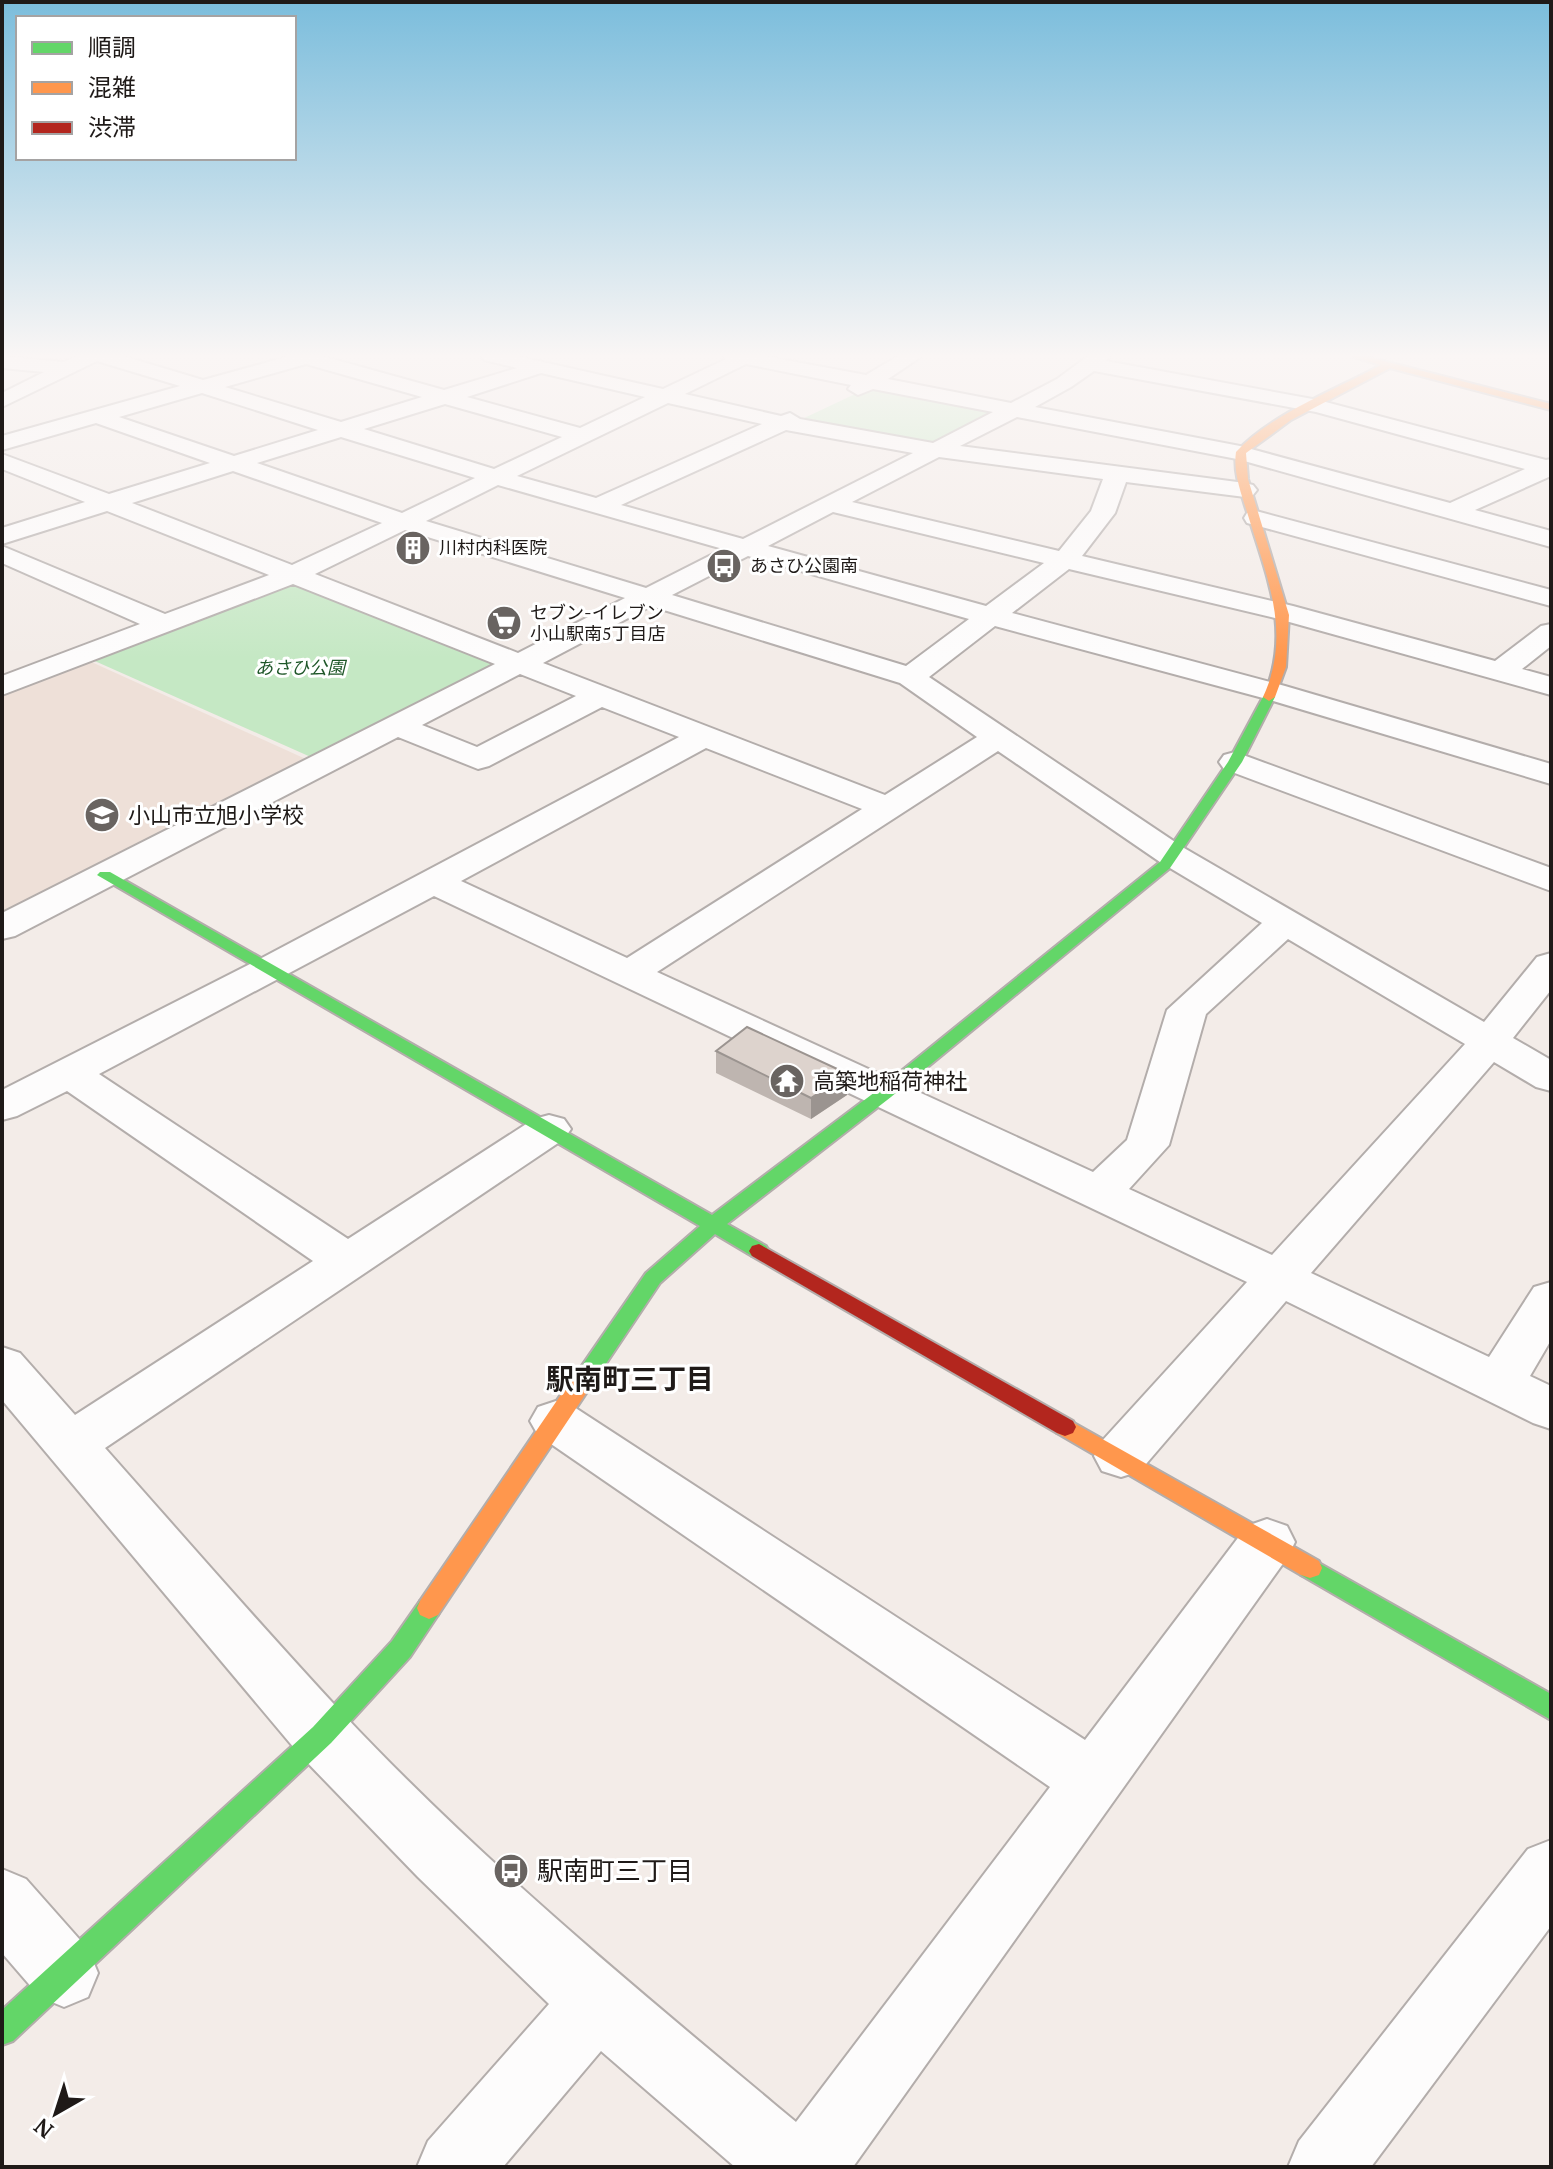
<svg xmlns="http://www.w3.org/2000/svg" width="1553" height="2169" viewBox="0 0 1553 2169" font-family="'PT Serif','Noto Sans JP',serif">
<rect width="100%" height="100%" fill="#f3ece8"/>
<path fill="#eee0d8" d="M87 660 308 760 2 914V692Z"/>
<path fill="#c5e8c4" d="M870 387 989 408 994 413 933 443 920 444 800 420Z
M281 584H298L494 661 490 669 313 758 88 658Z"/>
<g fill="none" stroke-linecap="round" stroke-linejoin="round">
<defs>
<path id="street" d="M2 356 64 362 76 356H123L203 380 290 356H322L444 390 517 368 484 360 481 356H516L663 389 726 359 724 356H764L866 375 898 356H922L888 379 1011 403 1057 379 1088 356H1110L1106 361 1318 400 1546 460 1551 459V476L1475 510 1551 531V547L1237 459 1017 417 960 446 1245 483 1253 485 1257 490 1253 495 1245 497 1126 482 1115 513 1082 556 1293 606 1495 661 1541 626 1551 624V646L1522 669 1551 677V695L1275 618 1069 569 1012 613 1285 686 1551 764V784L1263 698 995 626 929 677 1184 848 1484 1022 1537 957 1551 953V990L1513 1038 1551 1060V1091L1536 1087 1494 1062 1311 1273 1489 1357 1534 1287 1551 1282V1340L1530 1376 1551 1386V1429L1533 1423 1286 1301 1140 1471 1121 1477 1102 1471 1094 1456 1102 1441 1247 1282 434 896 99 1074 348 1239 534 1119 549 1115 564 1119 571 1129 564 1139 105 1448C184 1537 262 1627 343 1714 482 1862 640 1992 796 2122L1050 1787 538 1435 530 1421 538 1407 556 1401 574 1407 1085 1740 1247 1526 1267 1519 1287 1526 1295 1542 1287 1558 853 2167H735L601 2051 503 2167H417L428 2141 549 2004 418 1877 300 1755 2 1400V1347L20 1353 75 1415 313 1261 67 1091 17 1116 2 1120V1090L258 960 679 737 602 707 489 766 478 769 398 737 15 936 2 939V913L495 664 293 584 2 695V676L140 624 2 563V546L165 614 269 575 107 511 2 544V528L85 502 2 469V454L109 494 210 463 96 423 2 450V436L180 386 97 361 2 407V393L44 372 2 368ZM306 364 422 397 341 422 225 387ZM746 364 851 385 848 389 858 395 873 389 993 412 933 443 800 419 790 413 781 416 685 394ZM1094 371 1316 412 1525 469 1450 503 1240 446 1035 407 1071 387ZM541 373 645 397 580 428 467 397ZM202 393 318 430 234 456 119 417ZM668 403 762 424 596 498 517 476ZM445 404 562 437 494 469 364 429ZM786 430 913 453 743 539 621 505ZM341 437 475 478 402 513 257 463ZM939 457 1103 479 1091 511 1059 551 852 502ZM233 471 382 523 292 565 132 503ZM498 485 723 549 646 588 426 521ZM833 512 1044 563 986 606 768 546ZM405 530 625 598 518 653 315 574ZM748 556 969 619 906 666 672 595ZM651 606 900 683 977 737 885 795 543 663ZM520 674 576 696 477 747 422 725ZM706 748 862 809 627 958 461 881ZM998 751 1160 862 1262 923 1167 1010 1127 1140 1093 1172 657 972ZM1288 939 1465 1044 1272 1255 1129 1189 1169 1145 1206 1014Z
M1256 511 1551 590V606L1247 523 1244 518 1247 513Z
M1235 752 1551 868V891L1224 769 1219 762 1224 755Z
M1551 1840V1926L1371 2167H1288L1299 2141 1528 1849Z
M2 1869 26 1879 88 1949 98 1973 88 1997 64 2007 40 1997 2 1953Z"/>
<path id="fast" d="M1269 693 1275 697 1242 762 1170 868 891 1097 727 1224 766 1246 769 1251 766 1256H752L715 1234 660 1283 589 1389 581 1391 573 1389 570 1383 646 1273 700 1226 97 875 100 872H110L712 1215 879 1089 1160 862 1228 762 1263 697Z
M1310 1558 1551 1694V1720L1301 1575 1298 1568 1301 1561Z
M429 1597 438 1601 441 1608 438 1615 410 1657 331 1743 13 2041 2 2045V2010L313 1727 392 1641 420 1601Z"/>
<path id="slow" d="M1351 356H1364L1551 404V410L1390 368 1291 420 1246 453 1248 479 1289 615 1286 667 1275 697 1269 701 1263 697C1293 633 1266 575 1247 512 1241 493 1233 472 1236 452 1271 414 1335 390 1381 365Z
M581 1375 589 1377 592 1383 589 1389 438 1615 429 1619 420 1615 417 1608 420 1601 573 1377Z
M1065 1418 1319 1561 1322 1568 1319 1575 1310 1578 1301 1575 1057 1433 1054 1427 1057 1421Z"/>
<path id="jam" d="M759 1244 1073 1421 1076 1427 1073 1433 1065 1436 1057 1433 752 1256 749 1251 752 1246Z"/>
</defs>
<use href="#street" stroke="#b3adab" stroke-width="4"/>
<use href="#fast" stroke="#b3adab" stroke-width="4"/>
<use href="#slow" stroke="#b3adab" stroke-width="4"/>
<use href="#jam" stroke="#b3adab" stroke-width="4"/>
<use href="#street" fill="#fdfcfc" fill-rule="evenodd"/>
<use href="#fast" fill="#63d668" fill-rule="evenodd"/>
<use href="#slow" fill="#ff974d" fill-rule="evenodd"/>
<use href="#jam" fill="#b3261e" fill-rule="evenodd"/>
</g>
<path fill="#beb5b0" d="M716 1051 848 1074 847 1095 811 1119 716 1073Z"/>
<path fill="#9b9490" d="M848 1074 847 1095 811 1119V1098Z"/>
<path fill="#ddd3cd" stroke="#9b9490" stroke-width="2" d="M747 1027 848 1074 811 1098 716 1051Z"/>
<linearGradient id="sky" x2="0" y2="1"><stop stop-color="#7bbddc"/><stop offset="0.54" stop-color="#faf6f5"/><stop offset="1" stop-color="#faf6f5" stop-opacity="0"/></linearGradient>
<rect width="1553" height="659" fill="url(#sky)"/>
<defs>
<symbol id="building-disc" viewBox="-11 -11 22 22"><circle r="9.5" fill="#696461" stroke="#fff"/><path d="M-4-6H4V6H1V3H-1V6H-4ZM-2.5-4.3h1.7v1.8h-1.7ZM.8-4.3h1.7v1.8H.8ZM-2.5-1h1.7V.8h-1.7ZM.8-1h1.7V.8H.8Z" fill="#fff"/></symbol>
<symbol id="bus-disc" viewBox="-11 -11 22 22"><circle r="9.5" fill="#696461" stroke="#fff"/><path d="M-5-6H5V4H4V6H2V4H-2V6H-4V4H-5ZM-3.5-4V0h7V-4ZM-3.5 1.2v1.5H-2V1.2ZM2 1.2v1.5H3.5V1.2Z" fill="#fff"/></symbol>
<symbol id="supermarket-disc" viewBox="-11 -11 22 22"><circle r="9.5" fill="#696461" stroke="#fff"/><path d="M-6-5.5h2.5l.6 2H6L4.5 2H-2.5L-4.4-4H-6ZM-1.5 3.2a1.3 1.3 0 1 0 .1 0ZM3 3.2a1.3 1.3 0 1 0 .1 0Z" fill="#fff"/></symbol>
<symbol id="school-disc" viewBox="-11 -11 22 22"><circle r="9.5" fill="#696461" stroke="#fff"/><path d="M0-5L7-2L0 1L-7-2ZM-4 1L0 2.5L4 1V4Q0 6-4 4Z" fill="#fff"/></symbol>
<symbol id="temple-disc" viewBox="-11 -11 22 22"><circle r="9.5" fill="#696461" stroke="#fff"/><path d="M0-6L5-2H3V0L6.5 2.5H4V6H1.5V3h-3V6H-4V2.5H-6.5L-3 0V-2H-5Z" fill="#fff"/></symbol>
</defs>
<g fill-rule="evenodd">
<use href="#building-disc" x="393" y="528" width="40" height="40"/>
<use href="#bus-disc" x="704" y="546" width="40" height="40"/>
<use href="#supermarket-disc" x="484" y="603" width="40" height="40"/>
<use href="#school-disc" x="82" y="795" width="40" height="40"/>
<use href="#temple-disc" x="767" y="1061" width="40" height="40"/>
<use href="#bus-disc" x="491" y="1851" width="40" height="40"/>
</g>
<g text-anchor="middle" stroke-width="6" stroke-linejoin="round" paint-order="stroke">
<g font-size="18" fill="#1f1a18" stroke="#fff" text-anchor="start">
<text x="439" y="554">川村内科医院</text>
<text x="750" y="572">あさひ公園南</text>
<text x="530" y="619">セブン-イレブン<tspan x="530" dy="21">小山駅南5丁目店</tspan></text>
</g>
<g font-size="18" font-style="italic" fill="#1f5729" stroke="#fff">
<text x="300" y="674">あさひ公園</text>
</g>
<g font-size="22" fill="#1f1a18" stroke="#fff" text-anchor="start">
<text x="128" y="823">小山市立旭小学校</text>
<text x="813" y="1089">高築地稲荷神社</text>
</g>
<g font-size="26" fill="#1f1a18" stroke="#fff" text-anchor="start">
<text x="537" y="1880">駅南町三丁目</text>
</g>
<g font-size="28" font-weight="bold" fill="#1f1a18" stroke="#fff">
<text x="630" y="1389">駅南町三丁目</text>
</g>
</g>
<rect width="1553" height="2169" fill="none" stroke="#1f1a18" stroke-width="8"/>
<rect x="16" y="16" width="280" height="144" fill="#ffffff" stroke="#a5a3a3" stroke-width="2"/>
<rect x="32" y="42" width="40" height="12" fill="#63d668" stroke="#a5a3a3" stroke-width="2"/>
<text x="88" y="56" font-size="24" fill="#1f1a18">順調</text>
<rect x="32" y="82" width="40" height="12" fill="#ff974d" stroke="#a5a3a3" stroke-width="2"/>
<text x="88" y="96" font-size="24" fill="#1f1a18">混雑</text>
<rect x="32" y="122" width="40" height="12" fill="#b3261e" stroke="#a5a3a3" stroke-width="2"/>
<text x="88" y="136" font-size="24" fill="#1f1a18">渋滞</text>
<g transform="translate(56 2113) rotate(219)" stroke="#ffffff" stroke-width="6" paint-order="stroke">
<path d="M0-6L14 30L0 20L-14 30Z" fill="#1f1a18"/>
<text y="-12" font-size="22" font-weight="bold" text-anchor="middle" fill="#1f1a18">N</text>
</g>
</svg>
